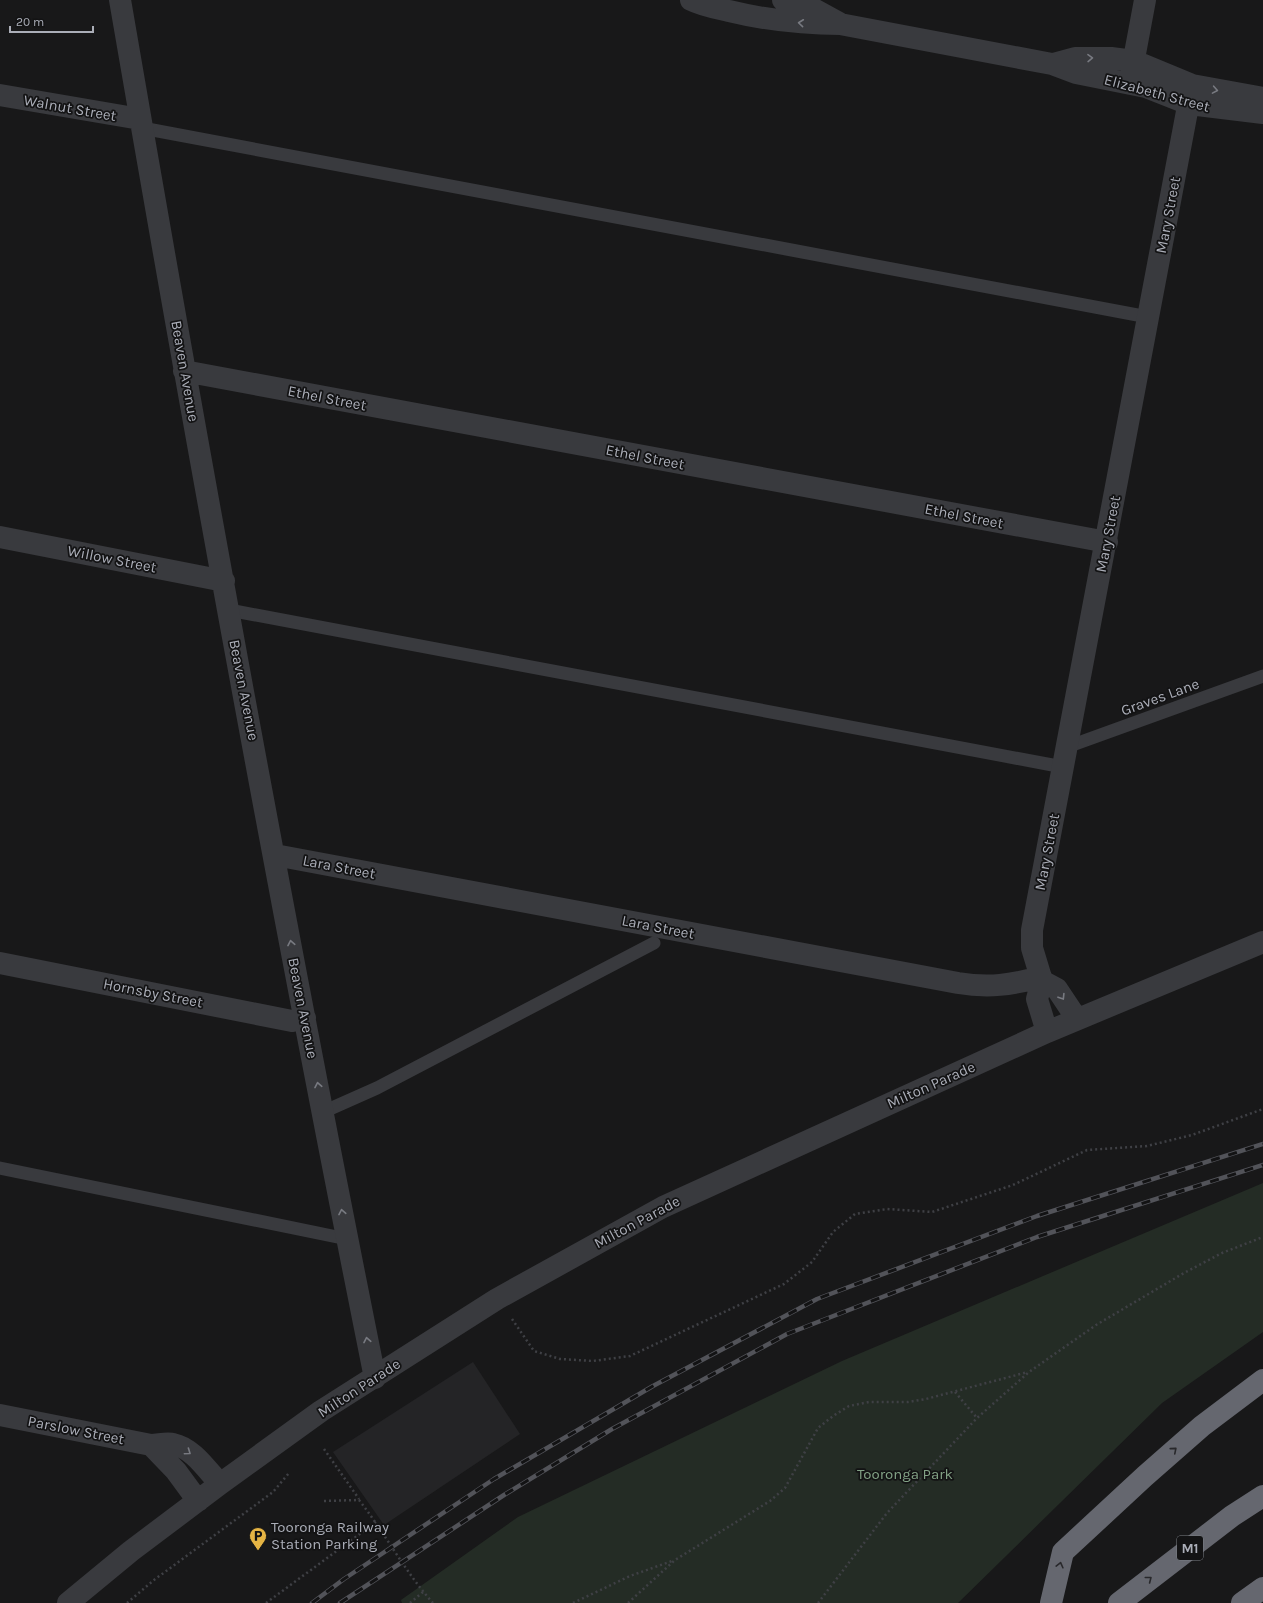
<svg xmlns="http://www.w3.org/2000/svg" width="1263" height="1603" viewBox="0 0 1263 1603" font-family="Karla,sans-serif">
<rect width="100%" height="100%" fill="#181819"/>
<path fill="#242426" d="M473 1362 520 1434 384 1525 333 1452Z"/>
<path fill="#242c25" d="M1263 1183V1332L1162 1403 958 1603H402L401 1600 518 1517 842 1361Z"/>
<g fill="none" stroke-linecap="round" stroke-linejoin="round">
<path stroke="#3f4045" stroke-width="2.5" stroke-dasharray="2 3" stroke-linecap="butt" d="M512 1319 534 1351 560 1359 593 1361 630 1356 784 1284 812 1262 833 1232 855 1214 887 1209 932 1212 1013 1185 1087 1150 1147 1146 1192 1135 1263 1109
M955 1392 977 1418
M324 1449 359 1499
M324 1501 359 1500C385 1533 405 1572 433 1603
M127 1603 154 1580 273 1492 289 1473
M266 1603 376 1522
M410 1603 423 1592
M573 1603 630 1576 672 1561
M628 1603 675 1560 770 1501 785 1488 818 1428 833 1416 849 1406 869 1402H908L926 1399 1028 1372
M818 1603 887 1513 977 1418 1029 1372 1096 1325 1184 1273 1222 1253 1263 1237"/>
<path stroke="#393a3e" stroke-width="13" d="M142 128 1148 317
M229 610 1063 767
M1067 747 1263 676
M323 1112 377 1088 654 943
M0 1168 347 1239"/>
<path stroke="#393a3e" stroke-width="22" d="M120 0C199 460 283 920 375 1378
M691 0C703 6 716 8 729 11 766 20 802 24 840 24L1052 64 1076 73 1146 87 1189 104 1263 113
M783 0 810 7 839 23
M1053 64 1075 58H1111L1134 61 1192 85 1263 98
M1131 75 1145 0
M0 95 140 119
M184 371 1107 542
M0 537 224 581
M275 855 958 983C989 988 1011 985 1041 977
M0 963 292 1021 305 1018
M1042 981 1057 989 1077 1019
M1047 1032 1037 999 1042 981 1032 948V930L1192 85
M0 1415 151 1445C158 1445 167 1442 173 1444 193 1448 207 1470 220 1484
M151 1445 176 1471 198 1501
M68 1603 131 1551 220 1484 321 1411 497 1299 663 1207 1047 1032 1263 942"/>
<path stroke="#65676f" stroke-width="22" d="M1051 1603 1063 1552 1145 1476 1202 1426 1263 1380
M1119 1603 1232 1516 1263 1496
M1242 1603 1263 1588"/>
<defs>
<path id="rail" d="M312 1603 344 1579 494 1479 653 1386 817 1299 1037 1216 1263 1144
M340 1603 504 1495 612 1429 787 1334 1037 1237 1263 1165"/>
</defs>
<use href="#rail" stroke="#525359" stroke-width="4.5"/>
<use href="#rail" stroke="#131314" stroke-width="3" stroke-dasharray="9" stroke-linecap="butt"/>
</g>
<defs><path id="oneway-chevron" d="M-2-3.5L2.5 0L-2 3.5" fill="none" stroke-width="1.6" stroke-linecap="round" stroke-linejoin="round"/></defs>
<g stroke="#787a81">
<use href="#oneway-chevron" transform="translate(801 23) rotate(-174)"/>
<use href="#oneway-chevron" transform="translate(1090 58) rotate(-1)"/>
<use href="#oneway-chevron" transform="translate(1215 90) rotate(10)"/>
<use href="#oneway-chevron" transform="translate(291 943) rotate(-101)"/>
<use href="#oneway-chevron" transform="translate(1062 997) rotate(58)"/>
<use href="#oneway-chevron" transform="translate(318 1085) rotate(-101)"/>
<use href="#oneway-chevron" transform="translate(342 1212) rotate(-101)"/>
<use href="#oneway-chevron" transform="translate(367 1340) rotate(-101)"/>
<use href="#oneway-chevron" transform="translate(188 1452) rotate(35)"/>
</g>
<g stroke="#28282b">
<use href="#oneway-chevron" transform="translate(1174 1450) rotate(-41)"/>
<use href="#oneway-chevron" transform="translate(1060 1565) rotate(-76)"/>
<use href="#oneway-chevron" transform="translate(1149 1579) rotate(-38)"/>
</g>
<defs>
<symbol id="parking-pin" viewBox="-11 -11 22 30"><path d="M0 17L-7.5 6A9.5 9.5 0 1 1 7.5 6Z" fill="#e5b444" stroke="#131314"/><path d="M-3.5-5.5H1a3.5 3.5 0 0 1 0 7H-1V5.5H-3.5ZM-1-3.4V-.6H.8a1.4 1.4 0 0 0 0-2.8Z" fill="#111"/></symbol>
</defs>
<g fill-rule="evenodd">
<use href="#parking-pin" x="248" y="1526" width="20" height="27"/>
</g>
<g text-anchor="middle" stroke-width="3.5" stroke-linejoin="round" paint-order="stroke">
<rect fill="#131314" stroke="#7d8087" stroke-width="1" x="1177" y="1536" width="26" height="24" rx="3"/>
<g font-size="14" font-weight="bold" fill="#abaeb8">
<text x="1190" y="1553">M1</text>
</g>
<g font-size="15" fill="#abaeb8" stroke="#131314">
<text transform="translate(1157 93) rotate(15)" y="5">Elizabeth Street</text>
<text transform="translate(70 108) rotate(10)" y="5">Walnut Street</text>
<text transform="translate(1168 215) rotate(-79)" y="5">Mary Street</text>
<text transform="translate(185 371) rotate(80)" y="5">Beaven Avenue</text>
<text transform="translate(327 398) rotate(11)" y="5">Ethel Street</text>
<text transform="translate(645 457) rotate(11)" y="5">Ethel Street</text>
<text transform="translate(964 516) rotate(11)" y="5">Ethel Street</text>
<text transform="translate(1108 534) rotate(-79)" y="5">Mary Street</text>
<text transform="translate(112 559) rotate(11)" y="5">Willow Street</text>
<text transform="translate(244 690) rotate(79)" y="5">Beaven Avenue</text>
<text transform="translate(1160 697) rotate(-20)" y="5">Graves Lane</text>
<text transform="translate(1047 852) rotate(-79)" y="5">Mary Street</text>
<text transform="translate(339 867) rotate(11)" y="5">Lara Street</text>
<text transform="translate(658 927) rotate(11)" y="5">Lara Street</text>
<text transform="translate(153 993) rotate(11)" y="5">Hornsby Street</text>
<text transform="translate(303 1008) rotate(79)" y="5">Beaven Avenue</text>
<text transform="translate(931 1085) rotate(-24)" y="5">Milton Parade</text>
<text transform="translate(637 1222) rotate(-28)" y="5">Milton Parade</text>
<text transform="translate(359 1388) rotate(-33)" y="5">Milton Parade</text>
<text transform="translate(76 1430) rotate(11)" y="5">Parslow Street</text>
</g>
<g font-size="15" fill="#83a286" stroke="#131314">
<text x="905" y="1479">Tooronga Park</text>
</g>
<g font-size="15" fill="#abaeb8" stroke="#131314" text-anchor="start">
<text x="271" y="1532">Tooronga Railway<tspan x="271" dy="17">Station Parking</tspan></text>
</g>
</g>
<path d="M10 26v6h83v-6" fill="none" stroke="#abaeb8" stroke-width="2"/>
<text x="16" y="26" font-size="12" fill="#abaeb8" stroke="#131314" stroke-width="3" paint-order="stroke">20 m</text>
</svg>
